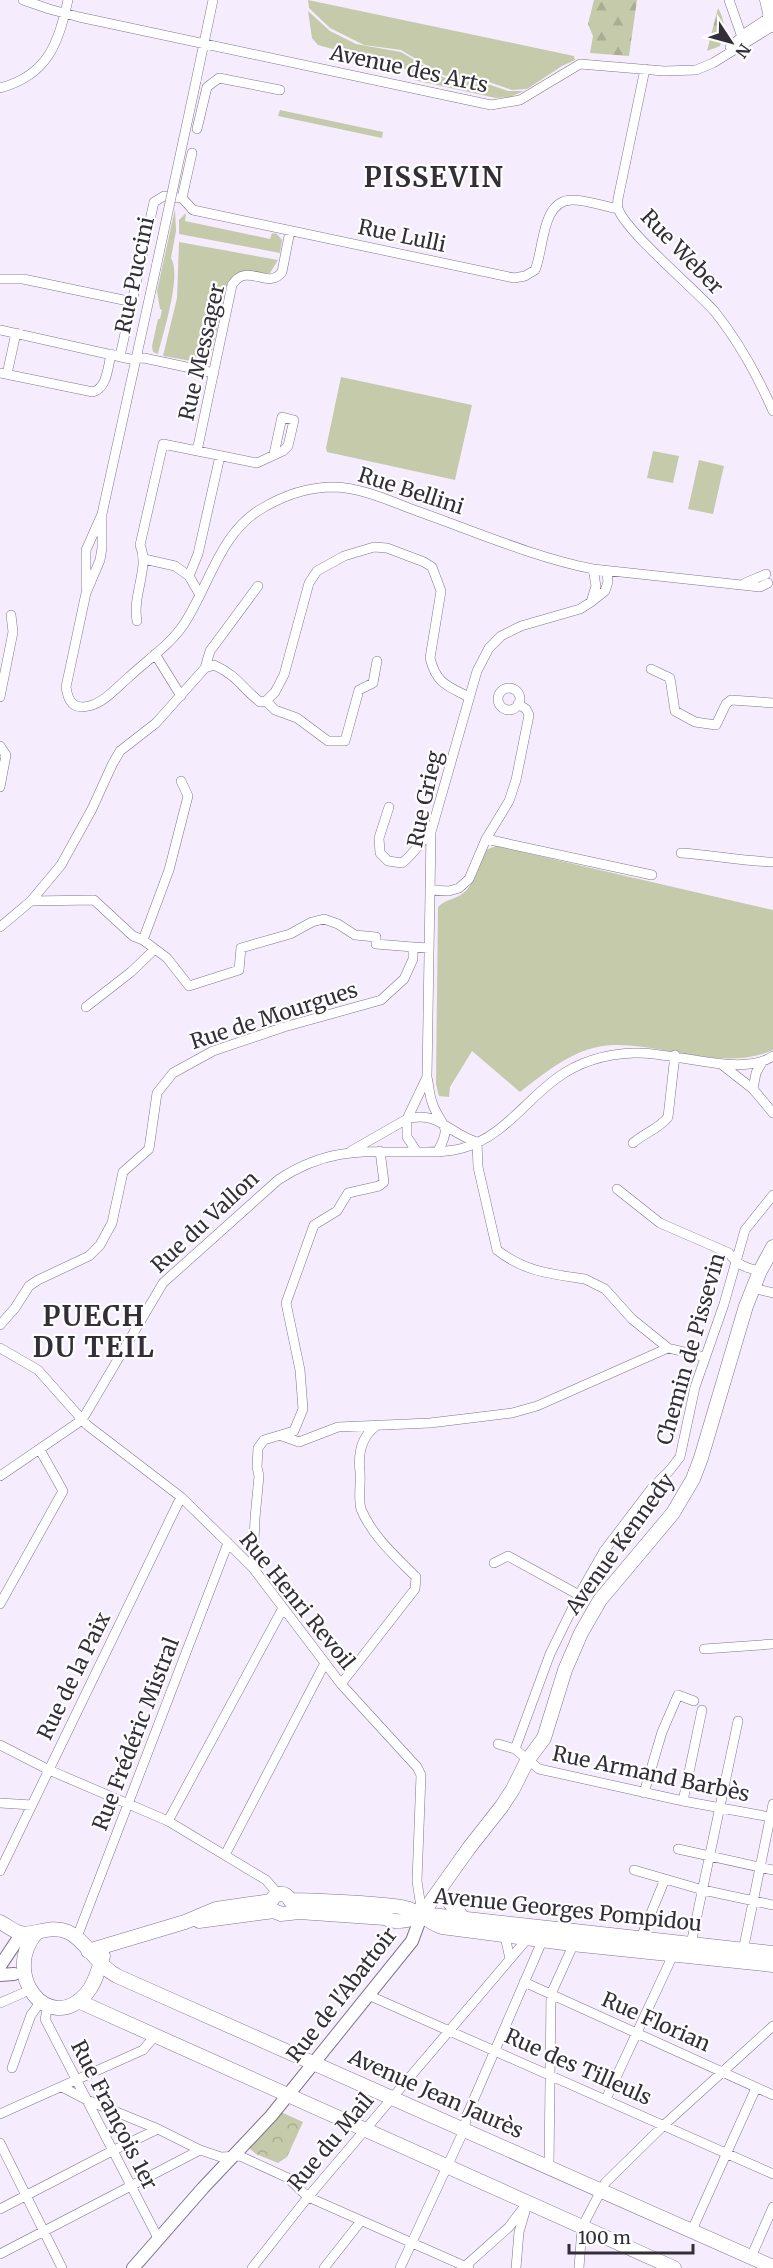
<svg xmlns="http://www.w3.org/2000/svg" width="773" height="2268" viewBox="0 0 773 2268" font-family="Merriweather,serif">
<defs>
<pattern id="forest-firs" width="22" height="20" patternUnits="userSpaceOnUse" patternTransform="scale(1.5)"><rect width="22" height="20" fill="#c4caaa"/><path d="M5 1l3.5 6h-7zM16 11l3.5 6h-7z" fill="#a9ae93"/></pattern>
<pattern id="park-crowns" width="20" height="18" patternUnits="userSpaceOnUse" patternTransform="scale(1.5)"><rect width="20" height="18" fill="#c4caaa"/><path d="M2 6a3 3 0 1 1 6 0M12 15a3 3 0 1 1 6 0" fill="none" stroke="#a9ae93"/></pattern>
</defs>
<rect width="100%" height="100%" fill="#f5edfe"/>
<path fill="#c4caaa" d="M308 0 574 56 575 60 562 66 527 89 512 90 486 81 454 79 441 74 401 50 364 45 330 28 309 8Z
M308 11 330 31 356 44 401 52 443 77 452 80 485 83 508 91H524L510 97 496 98 414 80V75L409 70 318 45 312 38Z
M280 110 383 132 382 138 278 116Z
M175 209 176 231 171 258C182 276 163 333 158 354L153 352 152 346 158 319H160L162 310 160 309 157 291Z
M186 213 185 221 270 239 272 233 277 234 282 240 280 253 179 234V220Z
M179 242 278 260 270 273H239L228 281 212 350 207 359 202 363 163 356 177 298Z
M341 377 472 405 455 480 327 452 326 448Z
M653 451 679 456 673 483 647 478Z
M699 460 724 466 713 514 688 509Z
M496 846 773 910V1050C723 1072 666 1044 613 1045 577 1046 547 1071 520 1092L472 1051 450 1087 449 1097 439 1096 436 1084 438 907C445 900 451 900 459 896 474 888 480 864 486 850Z"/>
<path fill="url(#forest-firs)" d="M594 0H637L629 56 590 53 593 36 588 24Z
M718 8C726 22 725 31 720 46L707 51Z"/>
<path fill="url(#park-crowns)" d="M281 2112 303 2122 287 2157 278 2163 256 2154 249 2148Z"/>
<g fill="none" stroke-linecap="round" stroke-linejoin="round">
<defs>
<path id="minor" d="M23 0 49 9 79 17 491 105 520 100 580 64 664 71 696 70 713 63 773 26
M729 0 742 37
M730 47 747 32 767 19 769 11
M645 69 619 194C618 198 617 203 618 208 623 229 697 291 715 312 739 342 758 377 773 411
M196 81 213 0
M0 88C48 75 58 44 68 0
M197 129 207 87 219 78 280 90
M192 153 182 198 193 210 514 278 525 276 535 270C544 250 541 200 572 200 587 200 603 206 618 209
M0 279H23L133 302
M0 330 130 359 144 358 214 373
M120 356 154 202 164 196 178 198
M0 373 93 392C107 388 108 367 111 354
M7 374 16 333
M197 451 232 285C247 261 268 291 282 272L290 231
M102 514V548L100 560 86 593 66 687C68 701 73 710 89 706 105 702 116 688 129 677 147 660 170 645 184 624 209 586 220 533 261 509 284 495 308 487 334 487 363 488 390 501 417 511 474 531 533 557 593 569L760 587 768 583
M144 559 175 566 189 576
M745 583 766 574
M86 588V550L102 514 157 263
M200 595 189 576 198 554 220 456
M591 602 596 586 593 569
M137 621C132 594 150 568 140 545L163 444 257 463 283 451 288 446 294 420 282 417 274 454
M155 654 181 696
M205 668 210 651 258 586
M651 669 670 678 675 711 695 722 716 725 726 704 731 700 773 703
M498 699a11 11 0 1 1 22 0a11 11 0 1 1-22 0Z
M0 697 13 632 11 615
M266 701 275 692 284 675 309 583 317 571 344 556 374 547 387 548 424 562 432 567 441 591 430 658C436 683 447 686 469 697
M0 746 6 755 0 787
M389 807 379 838 380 853 388 861 402 863C413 855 420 842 431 832
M486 839 652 875
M681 853C712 855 742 861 773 862
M430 890 449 891 459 888 469 879 486 839 509 801 516 780 529 715 526 709 518 704
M31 901 94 900 133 936 143 940 167 958 189 986 239 970 241 948 290 934 312 922 324 919 338 924 355 935 376 937V944L413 947
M0 927 31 901 61 865 92 809 112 765 120 751 156 723 205 668 214 665C238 676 241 687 260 702L266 701 275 710 297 718 328 741H345L359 690 373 683 377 661
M143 940 169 870 188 796 181 781
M86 1007 131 972 155 949
M721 1064 753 1089 773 1113
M753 1089 756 1073 762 1062
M477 1142 478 1167 497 1250C525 1272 551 1274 585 1279L605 1289 632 1319 668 1348 705 1357
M633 1143C644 1133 659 1129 668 1117L675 1055
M351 1151 407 1119C438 1110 449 1134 477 1142
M438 1151C454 1122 439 1126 432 1102 429 1094 429 1085 427 1077L431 832 477 671 489 648 501 636 521 626 580 609 591 602 605 591 608 582 607 571
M417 1152 407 1137V1119L427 1077
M617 1189 660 1223 729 1253C737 1265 746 1268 760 1271
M753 1288 773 1293
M0 1325 15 1308 29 1286 38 1280 89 1256 100 1245 112 1223 123 1172 149 1149 157 1093 173 1073 213 1051 284 1027 381 1000 404 979 413 959V947L429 948
M0 1348 38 1370 87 1425 181 1497 228 1543 253 1568 341 1684 417 1767 421 1775 417 1881 422 1914
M282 1436 299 1442 338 1427 430 1423 512 1413 537 1406 668 1348
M0 1476 82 1420 163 1283 278 1180C323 1150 356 1151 408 1152 426 1152 446 1153 463 1148 503 1137 525 1101 557 1078 580 1061 606 1054 634 1053 673 1051 742 1078 773 1056
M494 1563 508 1556 579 1595
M253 1568 255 1518 259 1476 257 1467 258 1448 264 1440 294 1431 303 1409 300 1370 286 1303 314 1225 337 1211 348 1193 379 1186 384 1182 380 1151
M0 1604 63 1491 40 1450
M704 1649 773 1644
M341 1684 415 1589 416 1577C396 1557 372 1536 361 1509 358 1499 361 1483 360 1472 358 1455 361 1437 376 1426
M498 1744 515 1749
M0 1745 49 1770 168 1821 266 1880 278 1894
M644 1793 662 1732 678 1695 694 1701
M683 1801 702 1710
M0 1803 32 1805
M770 1817 683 1801 539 1769 515 1749 550 1654 579 1595 604 1551 652 1488 670 1470 680 1457 695 1387 724 1304 745 1230 773 1195
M168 1821 283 1608
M678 1849 773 1870
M226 1853 325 1663
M634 1870 703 1890 773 1905
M0 1871 181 1497
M504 1932 510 1959
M77 1937 228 1543
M640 1940 665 1879
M691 1944 738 1721
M743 1951 773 1804
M524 1982 773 2095
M368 1995 773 2174
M0 2003 23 1993
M48 2006 45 2019 158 2238
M12 2068 31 2015 39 2004
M62 2087 87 2100 158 2129 200 2150 221 2157 240 2156 288 2178 308 2197 469 2268
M606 2099 673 1955
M0 2114 143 2050 155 2036
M0 2143 62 2268
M549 2168 551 1994 571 1950 572 1944
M0 2209 112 2151 158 2129
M692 2230 756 2088
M0 2254 200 2150
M751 2257 773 2207
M252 2268 308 2197 528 1938
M324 2268 361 2221
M400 2268 464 2130 467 2115 543 1939
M463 2268 509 2227 527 2203
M516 2268 519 2232 526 2208
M579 2268 582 2227 605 2183 664 2125 773 2026"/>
<path id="tertiary" d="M0 1966 22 1933
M0 1975 14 1974
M133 2268 203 2188 271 2116 412 1941 422 1914"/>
<path id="secondary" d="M767 0 773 25
M445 1897 464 1919
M422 1914 469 1848 502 1806 513 1789 527 1761 544 1738 565 1670 581 1633 600 1600 673 1513 693 1479 701 1458 746 1306 760 1271 773 1247
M422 1914 773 1953
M199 1921 274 1911 281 1914 299 1912 385 1918C399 1925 415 1919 427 1911
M0 1922C6 1925 14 1932 21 1933 36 1936 49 1924 68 1932 86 1940 96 1965 117 1976L773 2267
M37 1932C0 1974 49 2036 86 1994 96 1983 98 1969 103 1956
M88 1951 185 1922 216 1909 271 1901C276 1892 285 1891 290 1900 326 1901 366 1902 401 1907 421 1910 427 1923 442 1927L572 1944 773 1965
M78 2001 674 2268"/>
</defs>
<use href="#minor" stroke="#81748d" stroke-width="10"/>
<use href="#tertiary" stroke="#81748d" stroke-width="14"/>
<use href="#secondary" stroke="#81748d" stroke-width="15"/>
<use href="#minor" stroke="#fff" stroke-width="9"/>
<use href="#tertiary" stroke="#fff" stroke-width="12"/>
<use href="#secondary" stroke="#fff" stroke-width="14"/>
<defs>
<path id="minor-bridge" d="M157 263 196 81"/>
</defs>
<use href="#minor-bridge" stroke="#81748d" stroke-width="10" stroke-linecap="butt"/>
<use href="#minor-bridge" stroke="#fff" stroke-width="9"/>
</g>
<g text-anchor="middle" stroke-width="4.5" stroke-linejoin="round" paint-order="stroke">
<g font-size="21" fill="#342e39" stroke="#fefefe">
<text transform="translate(409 69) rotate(12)" y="7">Avenue des Arts</text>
<text transform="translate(402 236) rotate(12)" y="7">Rue Lulli</text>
<text transform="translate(682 252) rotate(46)" y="7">Rue Weber</text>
<text transform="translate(135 275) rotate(-78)" y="7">Rue Puccini</text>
<text transform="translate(202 352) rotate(-77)" y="7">Rue Messager</text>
<text transform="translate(411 491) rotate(18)" y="7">Rue Bellini</text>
<text transform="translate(425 799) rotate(-78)" y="7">Rue Grieg</text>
<text transform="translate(274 1016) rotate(-18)" y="7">Rue de Mourgues</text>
<text transform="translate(205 1222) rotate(-43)" y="7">Rue du Vallon</text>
<text transform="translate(691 1349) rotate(-74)" y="7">Chemin de Pissevin</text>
<text transform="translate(620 1544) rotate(-54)" y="7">Avenue Kennedy</text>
<text transform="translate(297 1601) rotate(51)" y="7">Rue Henri Revoil</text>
<text transform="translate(74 1676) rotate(-64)" y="7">Rue de la Paix</text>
<text transform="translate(136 1734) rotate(-69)" y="7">Rue Frédéric Mistral</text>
<text transform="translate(651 1774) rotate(12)" y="7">Rue Armand Barbès</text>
<text transform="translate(568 1910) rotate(6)" y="7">Avenue Georges Pompidou</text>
<text transform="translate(342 1995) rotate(-52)" y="7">Rue de l'Abattoir</text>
<text transform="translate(656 2022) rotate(24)" y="7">Rue Florian</text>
<text transform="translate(578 2067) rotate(24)" y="7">Rue des Tilleuls</text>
<text transform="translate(436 2094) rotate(24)" y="7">Avenue Jean Jaurès</text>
<text transform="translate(114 2115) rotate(63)" y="7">Rue François 1er</text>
<text transform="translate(331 2142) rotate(-50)" y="7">Rue du Mail</text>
</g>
<g font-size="27" font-weight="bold" letter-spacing="1.5" fill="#342e39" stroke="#fefefe">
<text x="434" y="187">PISSEVIN</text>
<text x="94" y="1326">PUECH<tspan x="94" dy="31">DU TEIL</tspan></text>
</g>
</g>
<g transform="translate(731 42) rotate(126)" stroke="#fefefe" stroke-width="4.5" paint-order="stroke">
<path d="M0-4.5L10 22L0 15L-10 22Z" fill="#342e39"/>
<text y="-9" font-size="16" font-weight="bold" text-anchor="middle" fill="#342e39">N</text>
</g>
<path d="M569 2244v9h124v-9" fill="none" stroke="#342e39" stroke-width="3"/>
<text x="578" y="2244" font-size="18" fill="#342e39" stroke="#fefefe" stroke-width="4.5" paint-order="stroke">100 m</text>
</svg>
